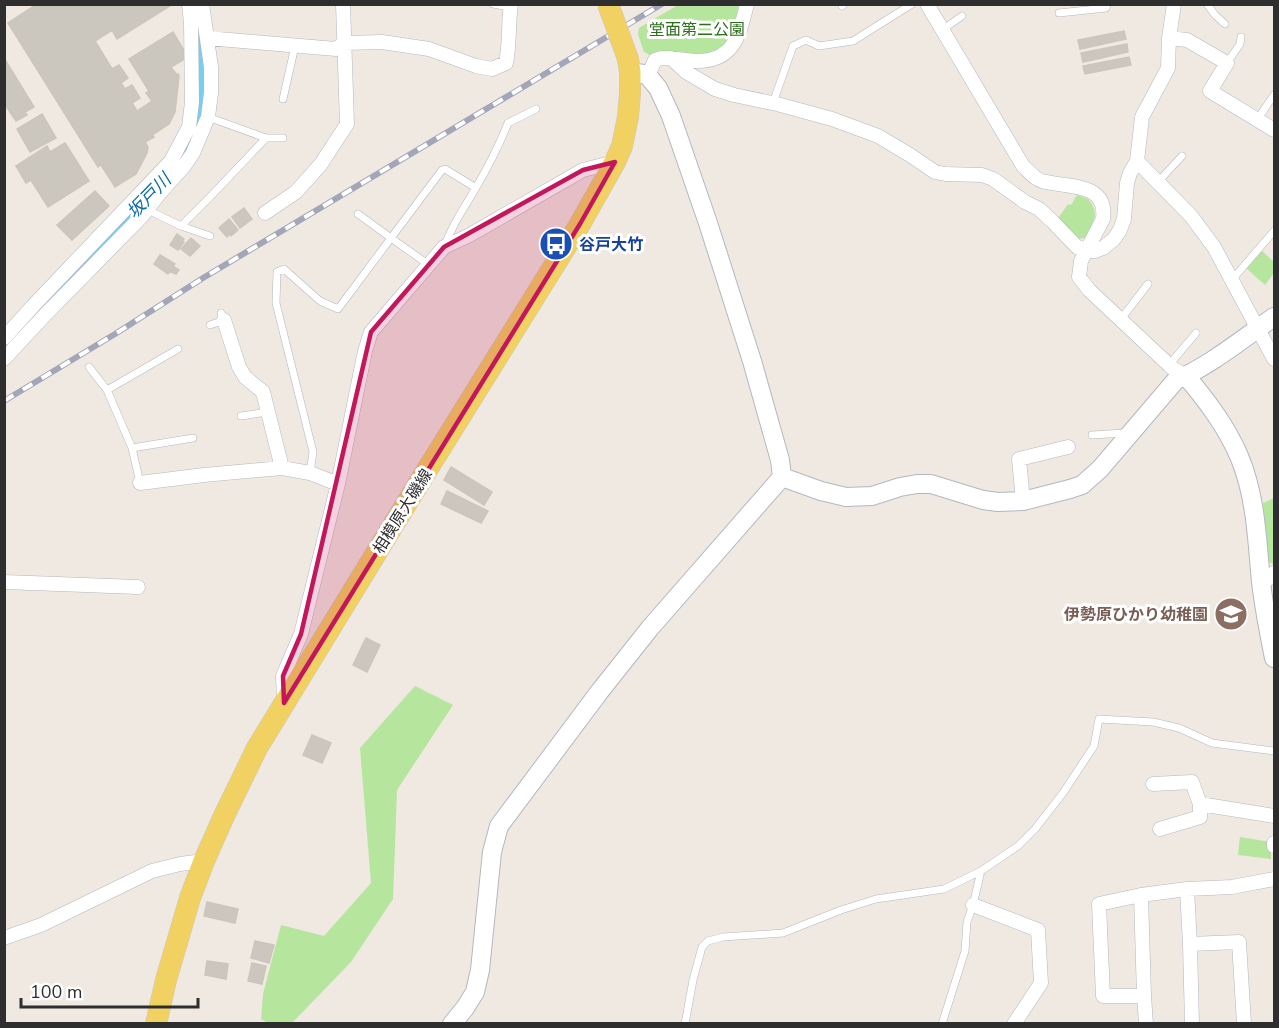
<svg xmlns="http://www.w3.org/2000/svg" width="1279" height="1028" viewBox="0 0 1279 1028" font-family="'Nunito Sans','Noto Sans JP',sans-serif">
<rect width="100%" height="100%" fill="#efe9e1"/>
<path fill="#b6e59e" d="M678 5H739C736 15 734 31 729 41 715 67 671 43 650 55L644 52 638 34 639 28Z
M1077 195 1088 199C1101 215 1093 222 1085 238L1075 239 1057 220 1068 204 1071 205Z
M1262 251 1274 262V273L1265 285 1246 268Z
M1274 498V564L1269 562 1263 503Z
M415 686 453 705 397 790 393 899 351 962 292 1023H268L261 1019 263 994 281 925 324 936 371 883 360 748Z
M1240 837 1271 842V859L1238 855Z"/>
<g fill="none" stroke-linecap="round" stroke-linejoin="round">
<path stroke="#75cff0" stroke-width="21" d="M191 145C207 107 206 78 201 38
M4 347 69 282 165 180"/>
</g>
<path fill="#cbc7bf" stroke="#cbc5ba" stroke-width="1.5" d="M37 4H173L117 39 112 30 95 41 112 69 119 65 128 78 121 83 125 89 132 85 140 98 132 103 137 111 152 101 146 93 149 91 129 59 173 32 188 57 171 67 177 75 178 74 179 76 175 112 169 124 152 135 154 137 145 142 148 147 147 153 136 174 115 187 101 165 98 167 8 23Z
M1124 31 1126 39 1080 49 1078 40Z
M1127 44 1128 52 1083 62 1081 53Z
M1129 57 1131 65 1085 74 1083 66Z
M4 58 34 107 25 112 27 115 16 121 6 106H4Z
M42 114 56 138 30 152 17 129Z
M65 143 89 181 48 207 31 180 26 183 16 166 47 146 50 152Z
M95 191 109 206 72 240 57 225Z
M244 208 252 219 240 228 232 217Z
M229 219 238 230 231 236 229 234 227 237 219 228Z
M177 234 184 239 182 241 184 242 178 250 170 245Z
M191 238 200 246 190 256 181 249Z
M160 255 175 264 173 266 179 270 176 274 170 271 168 274 154 264Z
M451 467 492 492 484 505 444 480Z
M447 491 488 511 481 523 441 504Z
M366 638 380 645 367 672 353 665Z
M312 735 331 743 322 763 303 755Z
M207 902 238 909 235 923 204 916Z
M255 941 274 945 269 963 251 958Z
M207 961 228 964 226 979 205 975Z
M252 963 266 966 262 984 248 981Z"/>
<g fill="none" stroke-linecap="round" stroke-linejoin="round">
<defs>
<path id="lane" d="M493 4 510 7
M1207 4 1215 15 1225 24
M842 6 844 4
M1059 13 1106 8 1107 4
M942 30 962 16
M1227 63 1240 44 1241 37
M283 99 295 46
M773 103 793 46 806 40 819 46 853 41 912 4
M208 117 266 138H283
M1257 120 1274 95
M1158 182 1182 156
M146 209 181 226 210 236
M358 214 391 238 442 170 445 169 476 188
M181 226 211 196 266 138
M445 245C452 225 464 208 474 191 487 169 499 146 508 123L536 109
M1231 281 1274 231
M1121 319 1148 284
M210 325 224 320 221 313
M1169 365 1196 333
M89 367 107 390 132 448 140 483
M107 390 178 349
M241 416 267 412
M1092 435 1125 433
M132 448 193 438
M310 473 313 452 276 303 277 272 284 269 320 301 338 309 391 238 429 265
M685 1024 693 980 702 947 708 941 723 937 783 933 841 910 876 899 944 889 981 871
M942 1024 965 951 967 922 973 905 981 871 1018 846 1035 829 1063 793 1094 746 1099 719 1153 722 1179 728 1212 743 1274 751"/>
<path id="street" d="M927 4 1023 166C1029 171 1034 179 1042 181 1066 188 1108 181 1103 219L1081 261 1079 277 1089 290 1169 365 1175 370 1186 376
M1174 4 1169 38 1168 68 1142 117 1137 161 1191 216 1214 247 1274 359
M207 38 336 49 344 43 382 42 429 49 476 66 492 69 506 63C510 44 508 24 511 4
M1169 38 1187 40 1227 63 1210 91 1274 130
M671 58 686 72 715 89 734 95 777 104 832 119 878 136 910 155 935 172 945 174 982 175 993 179 1025 202 1039 209 1052 221 1077 247 1086 250 1095 251 1103 248 1114 239 1120 230 1124 219 1127 183 1130 173 1137 161
M648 76 655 60 662 58C673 58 684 60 695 61 734 62 739 36 747 4
M265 213 296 192 321 164 347 124 343 4
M224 320 239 367 245 377 263 392 282 468
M4 338 33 306 171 161 189 127 192 102 191 23 189 4
M4 359 44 316 142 216 159 194 184 166 193 153 208 117 211 93V67L202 4
M140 483 204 475 282 468 310 473 338 484
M1023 501 1019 459 1068 447
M4 582 138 587
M1262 584 1274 573
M284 701 283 676 301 634 338 484 365 351 371 332 444 247 468 236 583 170 615 162
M1153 784 1192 782 1200 804 1274 816
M1160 829 1200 817V804
M1274 843V846
M1141 895 1144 996
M973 905 1038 930 1041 983 1014 1024
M4 938 41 925 152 871 180 864 204 861
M1190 944 1239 942 1244 1024
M1146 1024 1144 996H1103L1099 904 1141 895 1187 889
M1192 1024 1190 944 1187 889 1232 887 1274 879"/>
<path id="secondary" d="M1186 376C1207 401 1226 426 1239 456 1256 496 1257 539 1261 582 1264 608 1269 633 1274 658
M782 477 821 491 846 497 872 496 900 487 917 484H931L983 500 998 502 1023 501 1070 489 1082 485 1100 469 1176 380C1208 367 1245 337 1274 317
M452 1024 465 1008 475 992 480 970 492 852 499 826 600 691 650 628 782 477 780 460 752 361 708 223 671 116 658 88 648 76 643 74 630 72"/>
<path id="primary" d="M156 1024 166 980 190 898 204 861 224 816 257 748 427 470 580 224 615 162 622 146 628 117 630 93V72L628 59"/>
</defs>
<use href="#lane" stroke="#b4b7c1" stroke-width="8"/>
<use href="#street" stroke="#b4b7c1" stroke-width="15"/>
<use href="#secondary" stroke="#b4b7c1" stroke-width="20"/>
<use href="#primary" stroke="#c9c9c9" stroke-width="22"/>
<use href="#lane" stroke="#fff" stroke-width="7"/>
<use href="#street" stroke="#fff" stroke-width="14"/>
<use href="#secondary" stroke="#fff" stroke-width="18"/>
<use href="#primary" stroke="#f2d163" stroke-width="21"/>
<defs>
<path id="rail" d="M4 401 115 334 203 278 662 4"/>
</defs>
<use href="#rail" stroke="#a3a6b8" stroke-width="6"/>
<use href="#rail" stroke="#fff" stroke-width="4" stroke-dasharray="11" stroke-linecap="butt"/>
<defs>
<path id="primary-bridge" d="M608 4 628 59"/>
</defs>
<use href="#primary-bridge" stroke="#c9c9c9" stroke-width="22" stroke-linecap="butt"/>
<use href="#primary-bridge" stroke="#f2d163" stroke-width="21"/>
</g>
<path fill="#c2185b" fill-opacity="0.2" stroke="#c2185b" stroke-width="4.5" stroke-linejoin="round" d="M615 162 580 224 284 703 283 676 301 634 371 332 444 247 583 170Z"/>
<defs>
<symbol id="bus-disc" viewBox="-11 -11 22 22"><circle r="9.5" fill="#1a4fb4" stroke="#fff"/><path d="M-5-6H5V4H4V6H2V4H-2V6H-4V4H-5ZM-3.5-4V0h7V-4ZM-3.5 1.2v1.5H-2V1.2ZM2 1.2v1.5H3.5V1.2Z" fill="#fff"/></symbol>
<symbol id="school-disc" viewBox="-11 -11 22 22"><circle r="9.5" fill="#8d6e63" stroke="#fff"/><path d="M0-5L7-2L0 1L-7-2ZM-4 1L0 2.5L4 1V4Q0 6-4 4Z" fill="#fff"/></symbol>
</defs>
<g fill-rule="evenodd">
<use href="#bus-disc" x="537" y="225" width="38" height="38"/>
<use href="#school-disc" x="1212" y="595" width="38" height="38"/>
</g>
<g text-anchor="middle" stroke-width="6" stroke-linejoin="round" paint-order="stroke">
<g font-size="16" fill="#2c6e1b" stroke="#fff">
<text x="697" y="35">堂面第二公園</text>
</g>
<g font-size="16" font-weight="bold" fill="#164399" stroke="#fff" text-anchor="start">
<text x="579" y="250">谷戸大竹</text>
</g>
<g font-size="16" fill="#2e2e2e" stroke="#fff">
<text transform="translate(402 511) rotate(-58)" y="6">相模原大磯線</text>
</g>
<g font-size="16" font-weight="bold" fill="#785e54" stroke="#fff" text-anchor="end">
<text x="1208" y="620">伊勢原ひかり幼稚園</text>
</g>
<g font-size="18" font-style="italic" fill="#0d6fa3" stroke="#fff">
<text transform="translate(149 196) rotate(-46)" y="6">坂戸川</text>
</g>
</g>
<rect width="1279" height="1028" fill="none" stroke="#2e2e2e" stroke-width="12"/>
<path d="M21 998v9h177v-9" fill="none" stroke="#2e2e2e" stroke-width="3"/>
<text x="30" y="998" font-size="18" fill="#2e2e2e" stroke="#ffffff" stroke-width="4.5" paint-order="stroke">100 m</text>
</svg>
